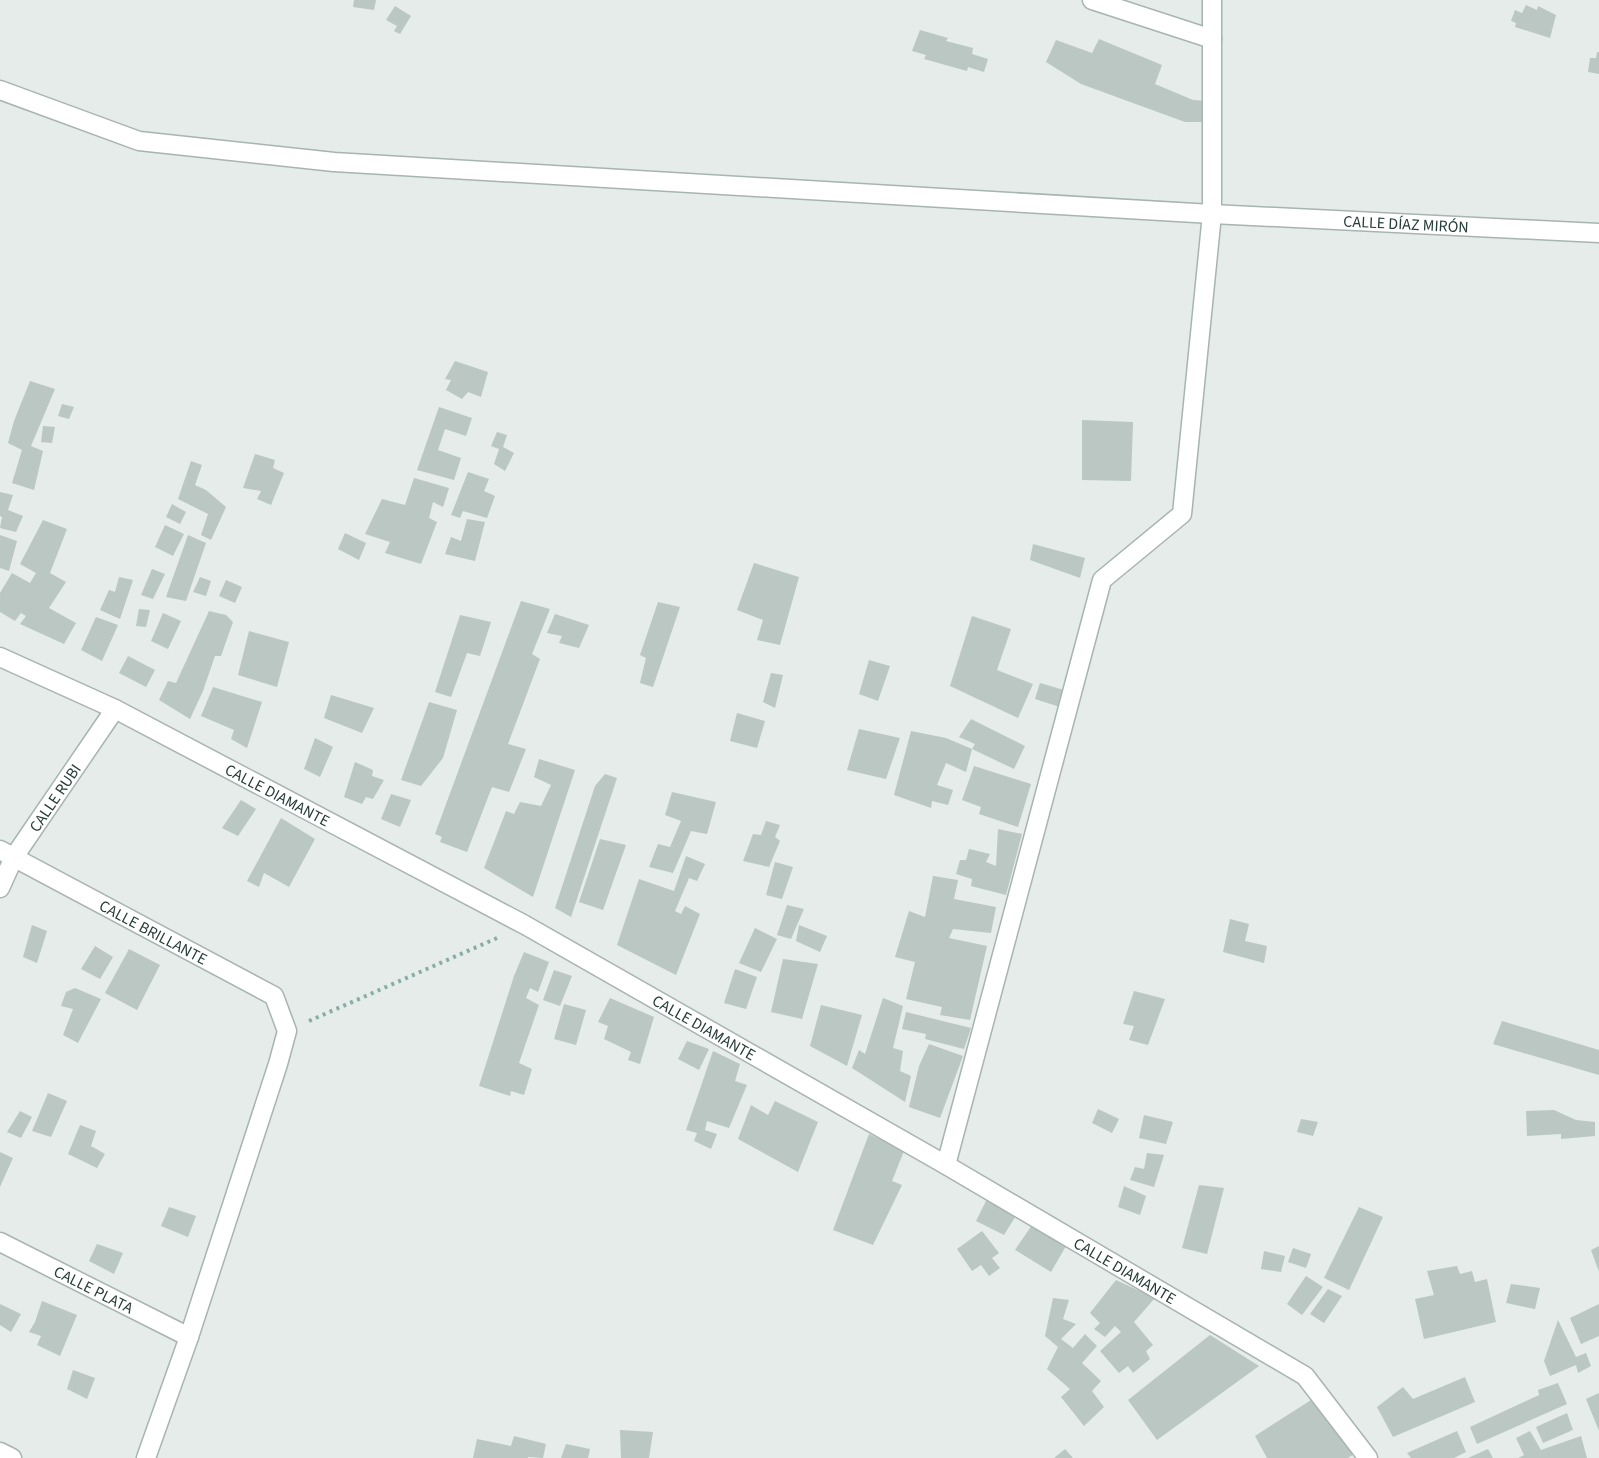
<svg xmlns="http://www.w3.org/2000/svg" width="1599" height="1458" viewBox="0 0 1599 1458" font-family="'Source Sans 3',sans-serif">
<rect width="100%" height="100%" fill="#e5ecea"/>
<path fill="#bac7c3" d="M354 0H376L374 10 353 7Z
M1526 5 1537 10 1538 6 1556 15 1550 38 1515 27 1516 23 1511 21 1515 10 1522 13Z
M395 6 411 16 400 34 394 31 397 26 386 20Z
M920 30 948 38 946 41 973 48 972 54 988 59 984 72 968 67 967 71 924 59 926 55 912 51Z
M1099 39 1162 65 1155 84 1193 100 1208 101 1207 122H1185L1081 84 1046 62 1056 40 1092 53Z
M1597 52H1599V74L1588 72 1590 58H1596Z
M455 361 488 372 481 397 468 392 462 399 446 390 451 380 445 379Z
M30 381 55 389 31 446 43 451 34 490 12 483 22 450 8 443 14 421Z
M62 404 74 407 69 419 58 416Z
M439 407 472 418 466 436 445 429 438 450 461 458 454 480 417 470Z
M1082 420 1133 422 1131 481 1082 480Z
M43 426 55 427 52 443 41 442Z
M497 432 507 435 503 447 514 453 505 471 494 464 499 449 491 446Z
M255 454 275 460 273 468 284 473 271 505 257 499 261 491 243 488Z
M191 461 202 465 195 485 206 490 226 507 211 540 201 535 208 514 178 499Z
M468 472 489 479 484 491 495 496 487 518 463 511 460 518 451 515Z
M414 478 449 488 443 507 433 502 429 518 437 522 421 564 385 553 390 542 365 534 382 499 405 505Z
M0 492 13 495 8 510 23 516 16 532 0 528 2 517 0 516Z
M172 504 186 512 180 524 166 517Z
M467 519 485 522 475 561 445 554 451 537 461 541Z
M43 520 67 529 50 573 66 582 49 608 76 623 64 644 20 624 26 616 21 613 15 621 0 612V593L12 573 30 583 36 573 20 564Z
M165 525 184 534 173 556 155 547Z
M345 533 366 543 359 560 338 549Z
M0 535 17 541 9 571 0 568Z
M188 535 206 543 186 601 166 597Z
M1033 544 1085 558 1080 578 1030 560Z
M754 563 799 577 780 645 757 640 763 620 737 610Z
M152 569 165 574 153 599 141 595Z
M119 577 133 580 120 619 100 610 109 590 115 592Z
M200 577 211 581 206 596 193 592Z
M226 580 242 587 235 603 219 596Z
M521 601 550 609 532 654 540 659 508 744 526 749 509 792 492 787 467 852 440 842 442 837 435 834Z
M658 602 680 607 653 687 640 683 646 658 640 655Z
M139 609 150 610 146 627 136 626Z
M209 611 226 615 233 622 221 656H215L203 691 190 719 159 700 168 681 176 683Z
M163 613 181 621 168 649 151 641Z
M555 614 589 625 579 648 559 643 562 636 547 633Z
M460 615 491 622 480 656 467 653 451 697 435 692Z
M972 616 1011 629 997 670 1033 684 1018 718 950 686Z
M96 617 118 625 102 661 81 650Z
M249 631 289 642 277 687 238 675Z
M128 656 155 670 146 687 119 673Z
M869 660 890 666 878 701 859 694Z
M771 673 783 675 775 708 763 702Z
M1040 683 1064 690 1060 707 1035 699Z
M213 687 262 702 247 748 231 739 234 730 201 716Z
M331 695 374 708 362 733 324 718Z
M429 702 457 710 443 758 421 786 401 780Z
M737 713 765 721 757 748 730 741Z
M971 719 1025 746 1014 769 972 749 975 744 959 737Z
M859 729 900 738 886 779 847 770Z
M911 731 946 738 972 749 966 772 946 763 937 785 953 790 948 805 932 801 931 808 894 795Z
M315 738 333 747 320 777 304 769Z
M539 759 575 770 533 897 484 868 506 811 514 814 520 802 541 806 551 785 534 777Z
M355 762 373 770 372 776 384 780 373 799 366 797 362 804 344 797Z
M974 766 1031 784 1018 827 979 814 981 807 962 800Z
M605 774 617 778 571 917 555 908 595 786Z
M672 792 716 802 707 834 691 831 673 873 649 867 658 844 670 847 681 821 665 815Z
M391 794 411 800 400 827 381 819Z
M241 800 256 809 238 836 222 828Z
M281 818 315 839 289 887 264 873 259 887 247 881Z
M766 821 780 825 775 837 780 841 769 867 743 861 753 834 761 835Z
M998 829 1022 834 1006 895 971 886 972 879 956 874 960 860H966L969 849 990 854 986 862 996 866Z
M600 839 626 845 603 910 579 902Z
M686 856 705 864 697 881 689 878 675 911 681 914 685 906 700 914 676 975 617 945 639 879 674 891Z
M775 862 793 867 782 899 766 895Z
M933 876 958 880 954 899 996 907 991 933 953 929 949 938 987 946 970 1020 940 1015 942 1007 906 999 915 962 895 957 909 911 925 917Z
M787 905 804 909 791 939 777 935Z
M1230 919 1249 924 1245 941 1267 946 1264 963 1223 952Z
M32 925 47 931 37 963 23 957Z
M799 925 827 936 820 952 796 941Z
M755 928 777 939 761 972 739 963Z
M95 946 113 957 100 979 81 969Z
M129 949 160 965 137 1010 105 993Z
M524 952 549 962 538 992 530 988 526 998 539 1005 519 1063 532 1069 524 1095 511 1091 510 1096 479 1086 514 976Z
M783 959 818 964 802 1019 771 1012Z
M735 969 757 977 746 1009 724 1003Z
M554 970 572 976 560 1006 543 1000Z
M75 988 101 999 78 1043 63 1035 73 1009 61 1006 66 992Z
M1134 991 1165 999 1148 1045 1129 1040 1134 1026 1123 1024Z
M610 998 654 1017 640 1064 628 1060 631 1052 604 1039 608 1026 598 1022Z
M883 998 903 1006 893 1048 903 1051 900 1071 911 1076 905 1102 852 1068 859 1050 865 1054Z
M564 1004 586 1010 576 1045 554 1039Z
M821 1005 862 1015 847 1066 810 1046Z
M906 1012 971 1028 964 1049 925 1039 926 1034 902 1029Z
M1502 1021 1599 1050V1075L1493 1044Z
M687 1041 709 1049 699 1070 678 1059Z
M929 1044 963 1056 940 1118 909 1107 919 1066Z
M713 1051 740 1064 735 1081 747 1085 729 1128 707 1121 705 1130 717 1134 711 1149 694 1141 697 1133 686 1130Z
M48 1093 67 1101 51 1137 32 1131Z
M775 1101 818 1122 798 1172 738 1139 751 1105 768 1115Z
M1098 1109 1119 1119 1112 1133 1092 1123Z
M1554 1110 1576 1120 1595 1122V1136L1561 1139V1134L1527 1136 1526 1111Z
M20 1111 32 1117 21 1138 7 1132Z
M1144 1115 1173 1122 1166 1144 1139 1138Z
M1301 1119 1318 1122 1313 1136 1297 1132Z
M80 1125 96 1131 91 1146 105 1154 97 1168 68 1154Z
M869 1134 904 1151 892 1181 902 1185 873 1245 833 1230Z
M0 1152 13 1158 0 1187Z
M1147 1153 1164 1155 1154 1187 1130 1180 1135 1167 1144 1169Z
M1199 1185 1224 1188 1207 1254 1182 1248Z
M1124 1186 1146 1196 1140 1215 1118 1207Z
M987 1199 1017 1214 1004 1235 976 1221Z
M169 1207 196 1216 188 1237 161 1226Z
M1359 1207 1383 1217 1349 1290 1324 1278Z
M1032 1225 1066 1246 1051 1272 1015 1250Z
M982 1231 999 1253 992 1258 1000 1268 989 1276 981 1265 972 1271 957 1249Z
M97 1244 123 1253 114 1274 89 1261Z
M1599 1246V1272L1591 1250Z
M1293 1248 1311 1254 1306 1268 1288 1262Z
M1264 1251 1285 1256 1281 1272 1261 1269Z
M1457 1266 1460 1274 1472 1271 1475 1282 1487 1279 1496 1322 1424 1339 1415 1299 1434 1295 1427 1271Z
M1306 1276 1323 1287 1302 1315 1287 1304Z
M1116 1280 1155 1298 1134 1322 1153 1345 1146 1351 1150 1359 1133 1373 1128 1366 1119 1373 1100 1351 1121 1332 1115 1326 1105 1337 1094 1329 1100 1323 1090 1313Z
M1511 1284 1540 1288 1535 1309 1506 1303Z
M1328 1289 1342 1296 1324 1323 1310 1314Z
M1053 1298 1069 1300 1063 1319 1076 1324 1061 1339 1073 1348 1085 1334 1097 1346 1082 1363 1101 1381 1092 1391 1104 1407 1084 1426 1061 1397 1070 1389 1047 1369 1058 1347 1045 1336Z
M42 1301 77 1315 60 1356 37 1345 41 1336 29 1332 35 1322Z
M0 1304 21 1314 11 1332 0 1325Z
M1599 1304V1336L1581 1344 1570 1318Z
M1558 1320 1576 1357 1586 1353 1591 1366 1578 1373 1576 1365 1550 1376 1544 1361Z
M1210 1335 1259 1366 1157 1440 1128 1400Z
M73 1370 95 1378 87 1399 67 1389Z
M1465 1377 1475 1402 1393 1437 1377 1407 1403 1387 1413 1399Z
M1558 1383 1567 1404 1477 1444 1470 1427 1539 1395 1538 1390Z
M1599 1393V1431L1586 1399Z
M1311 1400 1354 1454 1348 1458H1267L1255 1436Z
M1567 1413 1573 1430 1543 1443 1536 1427Z
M620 1430 653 1432 649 1458H621Z
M1457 1431 1466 1452 1454 1458H1411L1407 1453Z
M1530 1431 1541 1450 1581 1436 1587 1458H1518L1524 1455 1516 1438Z
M514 1436 546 1444 543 1458 528 1457V1458H473L477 1439 511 1446Z
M566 1444 590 1449 588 1458H561Z
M1065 1449 1073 1458H1054Z
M1488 1449 1493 1458H1468Z"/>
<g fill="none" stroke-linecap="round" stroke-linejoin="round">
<defs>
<g id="minor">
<path d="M1092 0 1212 39"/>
<path id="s1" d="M0 90 139 141 334 162 1212 214 1599 233"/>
<path id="s2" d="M0 657 115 709 525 925 946 1165 1305 1376 1368 1458"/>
<path id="s3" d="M0 850 274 996 287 1031 278 1064 189 1337 146 1458"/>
<path id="s4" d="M0 888 14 857 115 709"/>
<path d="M946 1165 1102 580 1182 514 1212 214V0"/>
<path id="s5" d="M0 1242 189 1337"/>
<path d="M0 1452 12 1458"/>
</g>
</defs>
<use href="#minor" stroke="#a8b4b1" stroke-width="21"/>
<path stroke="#88ada5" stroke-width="4" stroke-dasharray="3 4.5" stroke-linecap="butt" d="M309 1021 497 938"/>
<use href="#minor" stroke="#fff" stroke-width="18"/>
</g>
<g text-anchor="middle" stroke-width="6" stroke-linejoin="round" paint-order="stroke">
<g font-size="16" fill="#263c39" stroke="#f5f9f7">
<text dy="6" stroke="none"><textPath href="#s1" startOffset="1418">CALLE DÍAZ MIRÓN</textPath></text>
<text dy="6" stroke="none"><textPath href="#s2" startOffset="310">CALLE DIAMANTE</textPath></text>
<text dy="6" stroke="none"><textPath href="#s4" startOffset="106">CALLE RUBI</textPath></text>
<text dy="6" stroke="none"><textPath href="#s3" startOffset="174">CALLE BRILLANTE</textPath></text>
<text dy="6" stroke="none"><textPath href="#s2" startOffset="796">CALLE DIAMANTE</textPath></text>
<text dy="6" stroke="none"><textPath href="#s2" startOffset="1282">CALLE DIAMANTE</textPath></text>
<text dy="6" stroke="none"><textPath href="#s5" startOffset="105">CALLE PLATA</textPath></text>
</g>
</g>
</svg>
